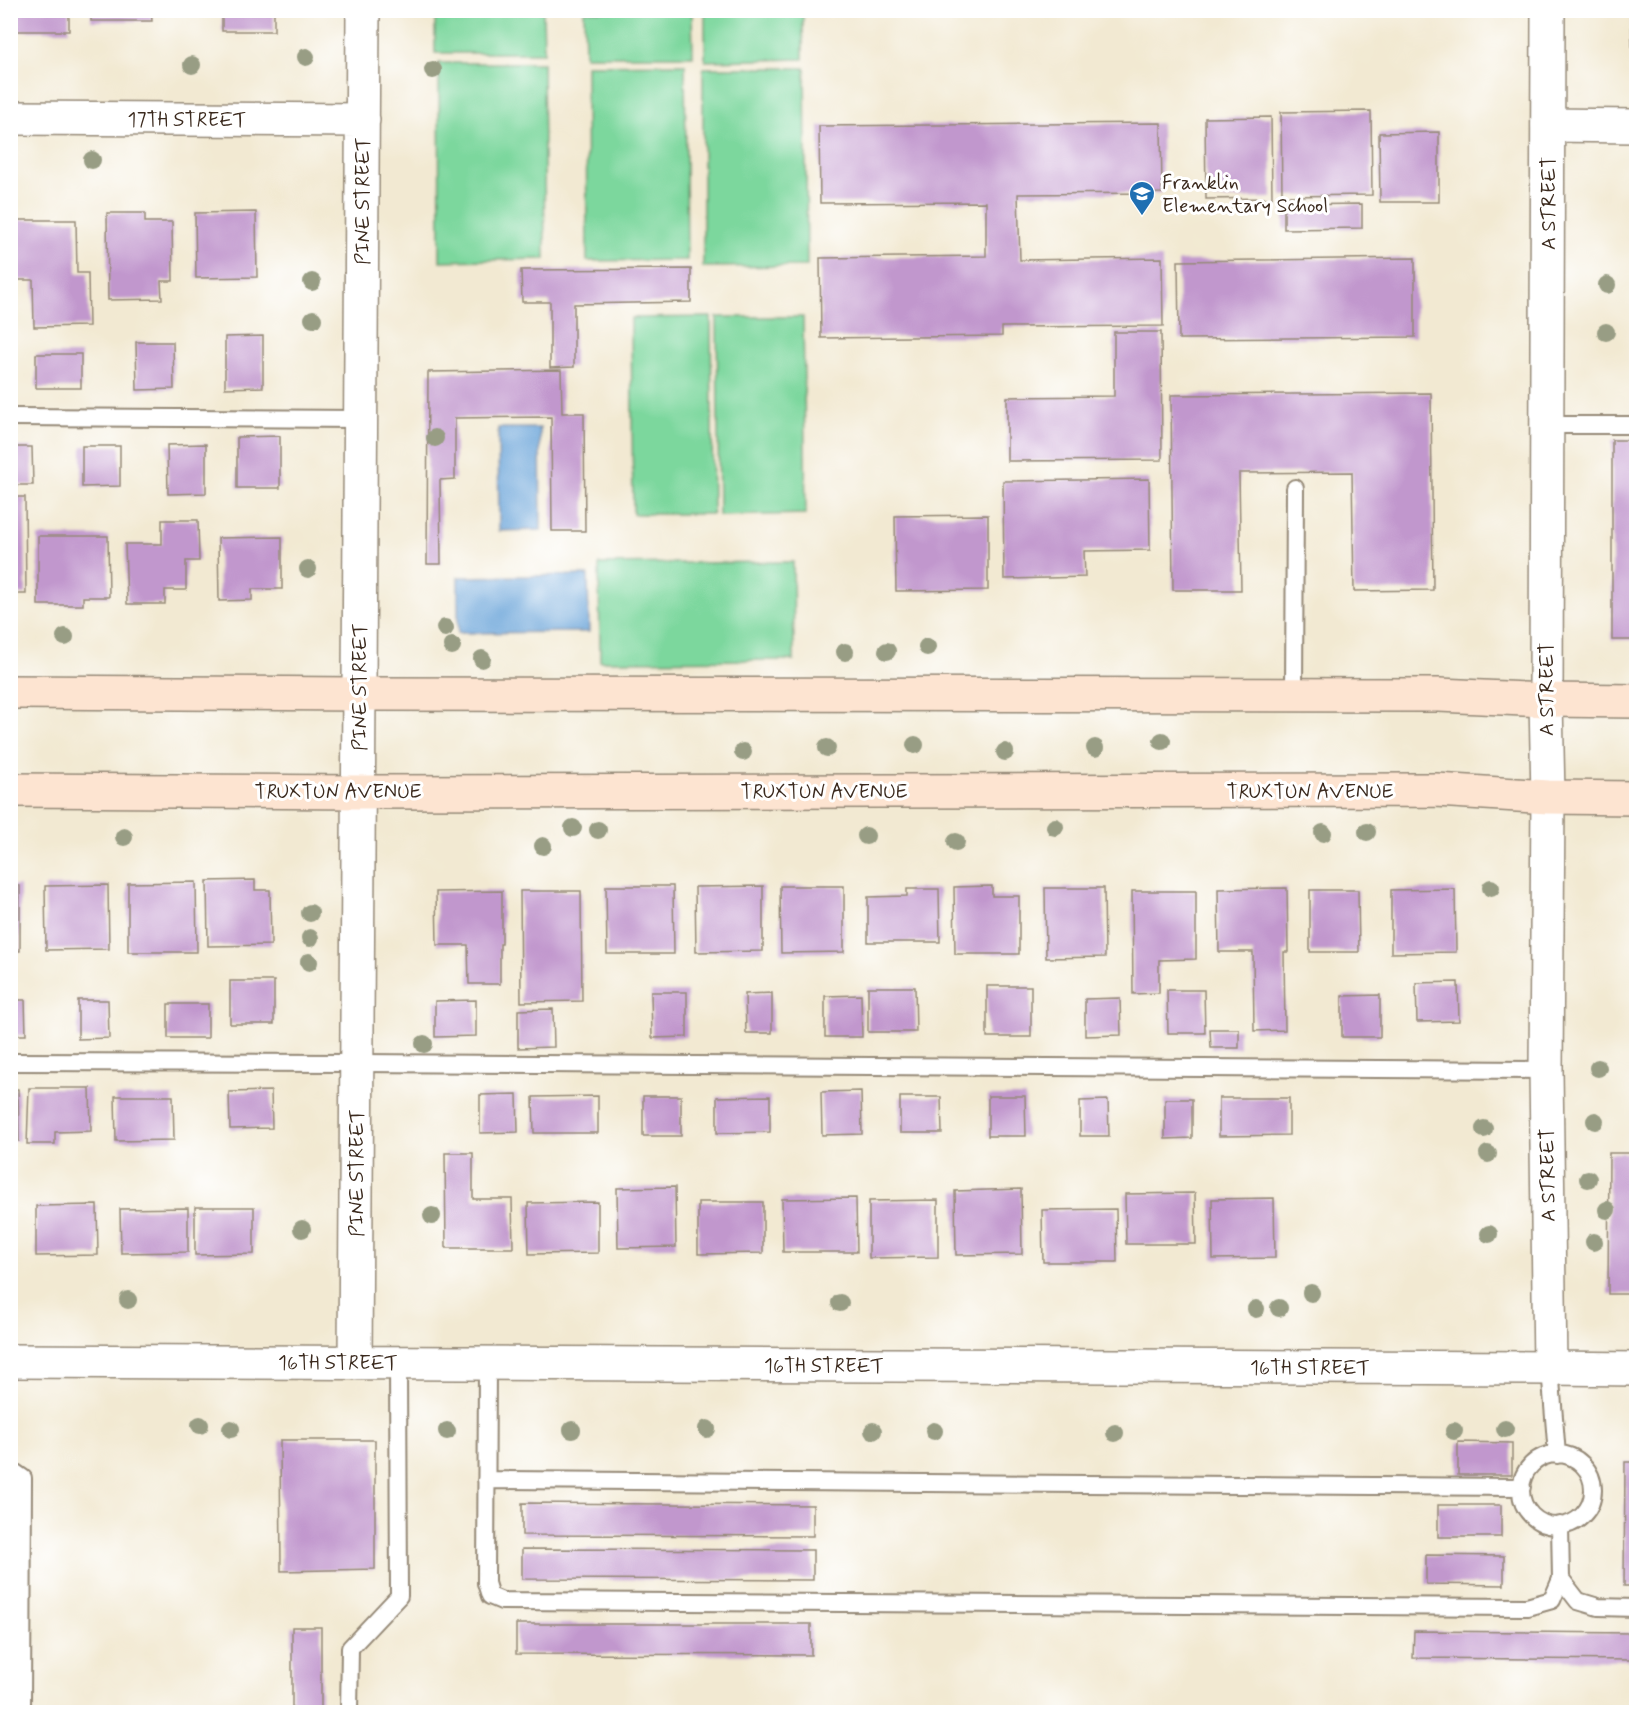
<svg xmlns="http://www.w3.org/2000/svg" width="1647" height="1723" viewBox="0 0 1647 1723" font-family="Mynerve,sans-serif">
<rect width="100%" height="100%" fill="#fff"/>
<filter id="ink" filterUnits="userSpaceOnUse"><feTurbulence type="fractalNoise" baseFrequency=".0167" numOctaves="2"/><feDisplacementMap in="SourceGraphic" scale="12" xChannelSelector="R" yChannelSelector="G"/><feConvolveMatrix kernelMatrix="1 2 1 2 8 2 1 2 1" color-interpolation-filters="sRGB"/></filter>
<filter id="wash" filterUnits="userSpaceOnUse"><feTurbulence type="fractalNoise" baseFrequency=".008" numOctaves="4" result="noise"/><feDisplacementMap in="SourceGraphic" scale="24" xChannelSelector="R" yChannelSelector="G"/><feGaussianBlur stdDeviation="1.35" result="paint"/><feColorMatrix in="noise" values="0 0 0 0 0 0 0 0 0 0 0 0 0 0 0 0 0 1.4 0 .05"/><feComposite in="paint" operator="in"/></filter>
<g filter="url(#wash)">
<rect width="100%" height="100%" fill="#f2e9d2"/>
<path fill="#7cd79d" stroke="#5c805e" stroke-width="1.5" d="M435 11H543L544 53H435Z
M584 11H692L693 56H585Z
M705 11H803V59L705 61Z
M439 63H543L545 259 440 261Z
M685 64 687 260 587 261 586 65Z
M703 68H805L807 266 703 267Z
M711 317 713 514H633L631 318Z
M717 317H803L806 514 719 516Z
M793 562 794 660 600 661 599 564Z"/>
<path fill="#68a3d8" stroke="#52667b" stroke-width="1.5" d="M498 428H540L541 530 499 531Z
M588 575 589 632 458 633V577Z"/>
<g id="blocks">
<path fill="#c197cd" d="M13 10H69V31H14Z
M91 10H151L152 21H91Z
M222 10H274V31H222Z
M1631 10H1636V51H1632Z
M1371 111 1372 195 1282 196 1281 112Z
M1271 117 1272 198 1206 199 1205 118Z
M1161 123 1162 193 1018 194 1020 260 1162 258 1163 326 1002 327V336L821 338 820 258 986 256V202L820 203 819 126Z
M1439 132V202H1380L1379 133Z
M1362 204V228L1284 229V205Z
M256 212 257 277 196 278 195 213Z
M107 213H145V222H172L173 281H161L162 299 108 300Z
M11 220H76L77 273H88L89 326 34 327 33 280H12Z
M1415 258V337L1179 339 1178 261Z
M691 269V302L574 304V367L550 368V302H522L521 270Z
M1114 332H1161L1162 460 1007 461V397L1114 396Z
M263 336V387L225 388V337Z
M136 342H173L174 389 137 390Z
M36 354H81V388H36Z
M561 370 562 413H584L585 531H552L551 417 455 418V479L440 480 441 564H427L428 372Z
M1431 393 1433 590 1354 591 1352 472 1239 473 1241 590H1173L1171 395Z
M280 436V488H237V437Z
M1612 440H1636V640H1612Z
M206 444V493L168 494 167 445Z
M82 446H120V486L82 487Z
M10 447H32L33 485H10Z
M1149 479 1150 550 1084 551 1085 577 1004 579 1003 481Z
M10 497H25L26 594H10Z
M988 515V590L896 591 895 516Z
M162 520H198L199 561H186V590H165V604H127L125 544H162Z
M38 536H108L109 597H83V605H38Z
M282 537V589H252V600L219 601 218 538Z
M255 880V890H270L271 945 208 946 207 881Z
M196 882 197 952H128V883Z
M108 885 109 949 46 950 45 886Z
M10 886H20V951H10Z
M606 886H673L674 954H607Z
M763 886V951L696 952 695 887Z
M780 886H844V952L781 953Z
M992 886V896H1019V954H955L954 887Z
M1045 888H1104L1105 957 1046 958Z
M1287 888 1288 952H1284L1285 1030 1254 1031 1253 952H1219L1218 889Z
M907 889H939L940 942H868V897L907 896Z
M1455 889 1456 952 1391 953V890Z
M1310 890H1358L1359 952H1310Z
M502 891V944H500V984H469L468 945H437L436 892Z
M520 891H581L582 1001 521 1002Z
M1132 891H1196V959L1159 960V993L1133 994Z
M230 981H274V1024H230Z
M1458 982 1459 1021 1417 1022 1416 983Z
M987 986H1031V1037H987Z
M868 987H915L916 1032H868Z
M1167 990H1204L1205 1033H1168Z
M651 992H687V1037L652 1038Z
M772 993V1033H746L745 994Z
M861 995 862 1037H825V996Z
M1380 995V1037H1342V996Z
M1120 998 1121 1035 1085 1036V999Z
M10 1000H25L26 1035H10Z
M78 1000H108L109 1038 78 1039Z
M476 1000V1036L435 1037V1001Z
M168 1004H208V1038H168Z
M553 1009 554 1047 518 1048V1010Z
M1210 1029H1239V1048H1211Z
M29 1088H90L91 1131 55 1132V1144H27Z
M10 1089H18L19 1141H10Z
M271 1091 272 1128 230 1129 229 1092Z
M861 1091 862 1134 822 1135 821 1092Z
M517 1094 518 1132 480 1133V1095Z
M115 1096H173L174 1140 116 1141Z
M598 1096V1133H534L533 1097Z
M643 1096H681V1136H643Z
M770 1096V1132L717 1133V1097Z
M988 1096H1025L1026 1136H988Z
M900 1097H941L942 1133H900Z
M1219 1098H1289V1135L1219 1136Z
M1165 1099H1192V1138L1165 1139Z
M1108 1100 1109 1136H1080V1101Z
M445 1153H473V1199H512L513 1248H446Z
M1609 1153H1636V1294H1608Z
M675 1187 676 1247 618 1248 617 1188Z
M1021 1189 1022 1254 956 1255 955 1191Z
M1195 1193 1196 1244H1126L1125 1194Z
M856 1198 857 1252H783L782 1199Z
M1274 1198 1275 1258 1213 1259 1212 1199Z
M938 1200V1257L869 1258V1201Z
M598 1202V1253L529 1254 528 1203Z
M698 1202H763V1253L698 1254Z
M97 1205 98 1255 36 1256V1206Z
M195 1207H254V1254L195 1255Z
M188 1208V1252L121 1253 120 1209Z
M1116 1209 1117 1262H1043L1042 1210Z
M280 1440H375V1569L281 1571Z
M1458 1442 1512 1443V1475H1458Z
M1625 1462H1636V1586H1624Z
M522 1503 813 1505V1536L522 1535Z
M1438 1505H1501V1537H1438Z
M522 1549 813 1550V1580L522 1579Z
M1426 1555 1504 1556V1585L1426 1584Z
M516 1624H811V1655L516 1654Z
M292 1627H321V1712H292Z
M1414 1631 1636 1633V1660L1413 1658Z"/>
</g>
</g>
<g filter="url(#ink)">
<use href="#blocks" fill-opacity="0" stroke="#968a78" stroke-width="1.5"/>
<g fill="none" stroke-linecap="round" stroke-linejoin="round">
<defs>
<path id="service" d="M10 417 361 419
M1547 425H1636
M1294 695 1295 488
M10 1062 357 1063 1546 1070
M487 1363 486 1583 490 1596 502 1601 1527 1607 1552 1600 1561 1579 1560 1525
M1550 1368 1557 1455
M1521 1490a36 36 0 1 1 72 0a36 36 0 1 1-72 0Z
M10 1469 23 1478 22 1712
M486 1480 1522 1487
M1561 1579 1578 1601 1598 1607 1636 1608
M349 1712 350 1648 399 1596 398 1363"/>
<path id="minor" d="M1548 10 1546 700 1548 797 1546 1070 1550 1368
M10 118 363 120
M10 1361 1550 1368 1636 1369
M355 1363 363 10"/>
<path id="tertiary" d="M1548 125 1636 126"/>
<path id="secondary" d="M10 692 359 694 1439 695 1546 700 1636 701
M10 790 358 792 1436 790 1548 797 1636 798"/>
</defs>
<use href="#service" stroke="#968a78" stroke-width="20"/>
<use href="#minor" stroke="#968a78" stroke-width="36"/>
<use href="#tertiary" stroke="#968a78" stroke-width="36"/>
<use href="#secondary" stroke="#968a78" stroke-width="36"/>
<use href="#service" stroke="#fff" stroke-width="16"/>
<use href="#minor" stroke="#fff" stroke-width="33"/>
<use href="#tertiary" stroke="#fff" stroke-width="33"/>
<use href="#secondary" stroke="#fde4d1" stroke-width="33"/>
</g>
<g fill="#989d84">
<circle cx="306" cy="57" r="9"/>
<circle cx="192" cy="65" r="9"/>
<circle cx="433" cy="70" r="9"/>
<circle cx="92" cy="160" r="9"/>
<circle cx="312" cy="282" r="9"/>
<circle cx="1607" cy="285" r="9"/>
<circle cx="313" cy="319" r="9"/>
<circle cx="1606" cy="332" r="9"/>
<circle cx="435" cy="438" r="9"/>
<circle cx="308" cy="569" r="9"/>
<circle cx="445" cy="628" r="9"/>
<circle cx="65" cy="637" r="9"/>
<circle cx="452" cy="646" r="9"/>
<circle cx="927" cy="647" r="9"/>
<circle cx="887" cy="651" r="9"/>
<circle cx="845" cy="652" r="9"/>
<circle cx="482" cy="659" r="9"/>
<circle cx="1162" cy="741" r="9"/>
<circle cx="915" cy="745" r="9"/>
<circle cx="827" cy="748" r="9"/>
<circle cx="1095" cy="748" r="9"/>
<circle cx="743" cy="752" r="9"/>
<circle cx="1005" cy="752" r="9"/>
<circle cx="1055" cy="827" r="9"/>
<circle cx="573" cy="828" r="9"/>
<circle cx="598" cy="830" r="9"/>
<circle cx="1367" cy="832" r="9"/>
<circle cx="1323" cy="833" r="9"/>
<circle cx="866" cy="836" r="9"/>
<circle cx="124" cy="837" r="9"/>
<circle cx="956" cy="842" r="9"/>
<circle cx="543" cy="846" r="9"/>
<circle cx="1491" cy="888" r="9"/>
<circle cx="310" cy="913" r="9"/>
<circle cx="310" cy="938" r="9"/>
<circle cx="309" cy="962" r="9"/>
<circle cx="424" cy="1044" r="9"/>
<circle cx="1598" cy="1068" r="9"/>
<circle cx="1595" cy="1121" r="9"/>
<circle cx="1484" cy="1129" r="9"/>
<circle cx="1488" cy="1154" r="9"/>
<circle cx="1588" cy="1179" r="9"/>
<circle cx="1607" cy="1210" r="9"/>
<circle cx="432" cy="1216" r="9"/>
<circle cx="302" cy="1229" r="9"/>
<circle cx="1489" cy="1234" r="9"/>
<circle cx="1594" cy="1242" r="9"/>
<circle cx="1311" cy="1293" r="9"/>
<circle cx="128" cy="1300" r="9"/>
<circle cx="840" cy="1303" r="9"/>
<circle cx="1279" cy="1308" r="9"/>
<circle cx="1256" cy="1309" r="9"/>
<circle cx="200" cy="1425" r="9"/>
<circle cx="231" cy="1429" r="9"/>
<circle cx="707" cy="1429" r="9"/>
<circle cx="1505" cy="1429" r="9"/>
<circle cx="572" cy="1430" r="9"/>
<circle cx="447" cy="1431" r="9"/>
<circle cx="873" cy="1431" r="9"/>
<circle cx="934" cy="1431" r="9"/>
<circle cx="1454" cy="1431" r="9"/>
<circle cx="1115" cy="1433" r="9"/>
</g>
</g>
<defs>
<symbol id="school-pin" viewBox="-11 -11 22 30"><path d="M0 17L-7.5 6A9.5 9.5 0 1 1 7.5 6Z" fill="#1f6fb2" stroke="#fff"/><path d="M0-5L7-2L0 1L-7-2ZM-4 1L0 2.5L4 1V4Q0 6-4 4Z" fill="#fff"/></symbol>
</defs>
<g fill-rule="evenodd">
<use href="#school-pin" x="1127" y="179" width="30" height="40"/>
</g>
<g text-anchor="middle" stroke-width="6" stroke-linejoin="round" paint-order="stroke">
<g font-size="20" fill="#3b2a1e" stroke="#fff">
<text x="187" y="126">17TH STREET</text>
<text transform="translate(362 201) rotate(-90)" y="7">PINE STREET</text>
<text transform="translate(1548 203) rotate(-90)" y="7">A STREET</text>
<text transform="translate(359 687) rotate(-90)" y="7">PINE STREET</text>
<text transform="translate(1546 689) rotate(-90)" y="7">A STREET</text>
<text x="338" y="798">TRUXTUN AVENUE</text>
<text x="824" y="798">TRUXTUN AVENUE</text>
<text x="1310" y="798">TRUXTUN AVENUE</text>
<text transform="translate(356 1173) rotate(-90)" y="7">PINE STREET</text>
<text transform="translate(1547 1175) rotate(-91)" y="7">A STREET</text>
<text x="338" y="1369">16TH STREET</text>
<text x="824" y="1372">16TH STREET</text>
<text x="1310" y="1374">16TH STREET</text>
</g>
<g font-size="20" fill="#3b2a1e" stroke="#fff" text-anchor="start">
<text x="1162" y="189">Franklin<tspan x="1162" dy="23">Elementary School</tspan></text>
</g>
</g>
<rect width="1647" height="1723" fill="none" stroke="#fff" stroke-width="36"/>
</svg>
